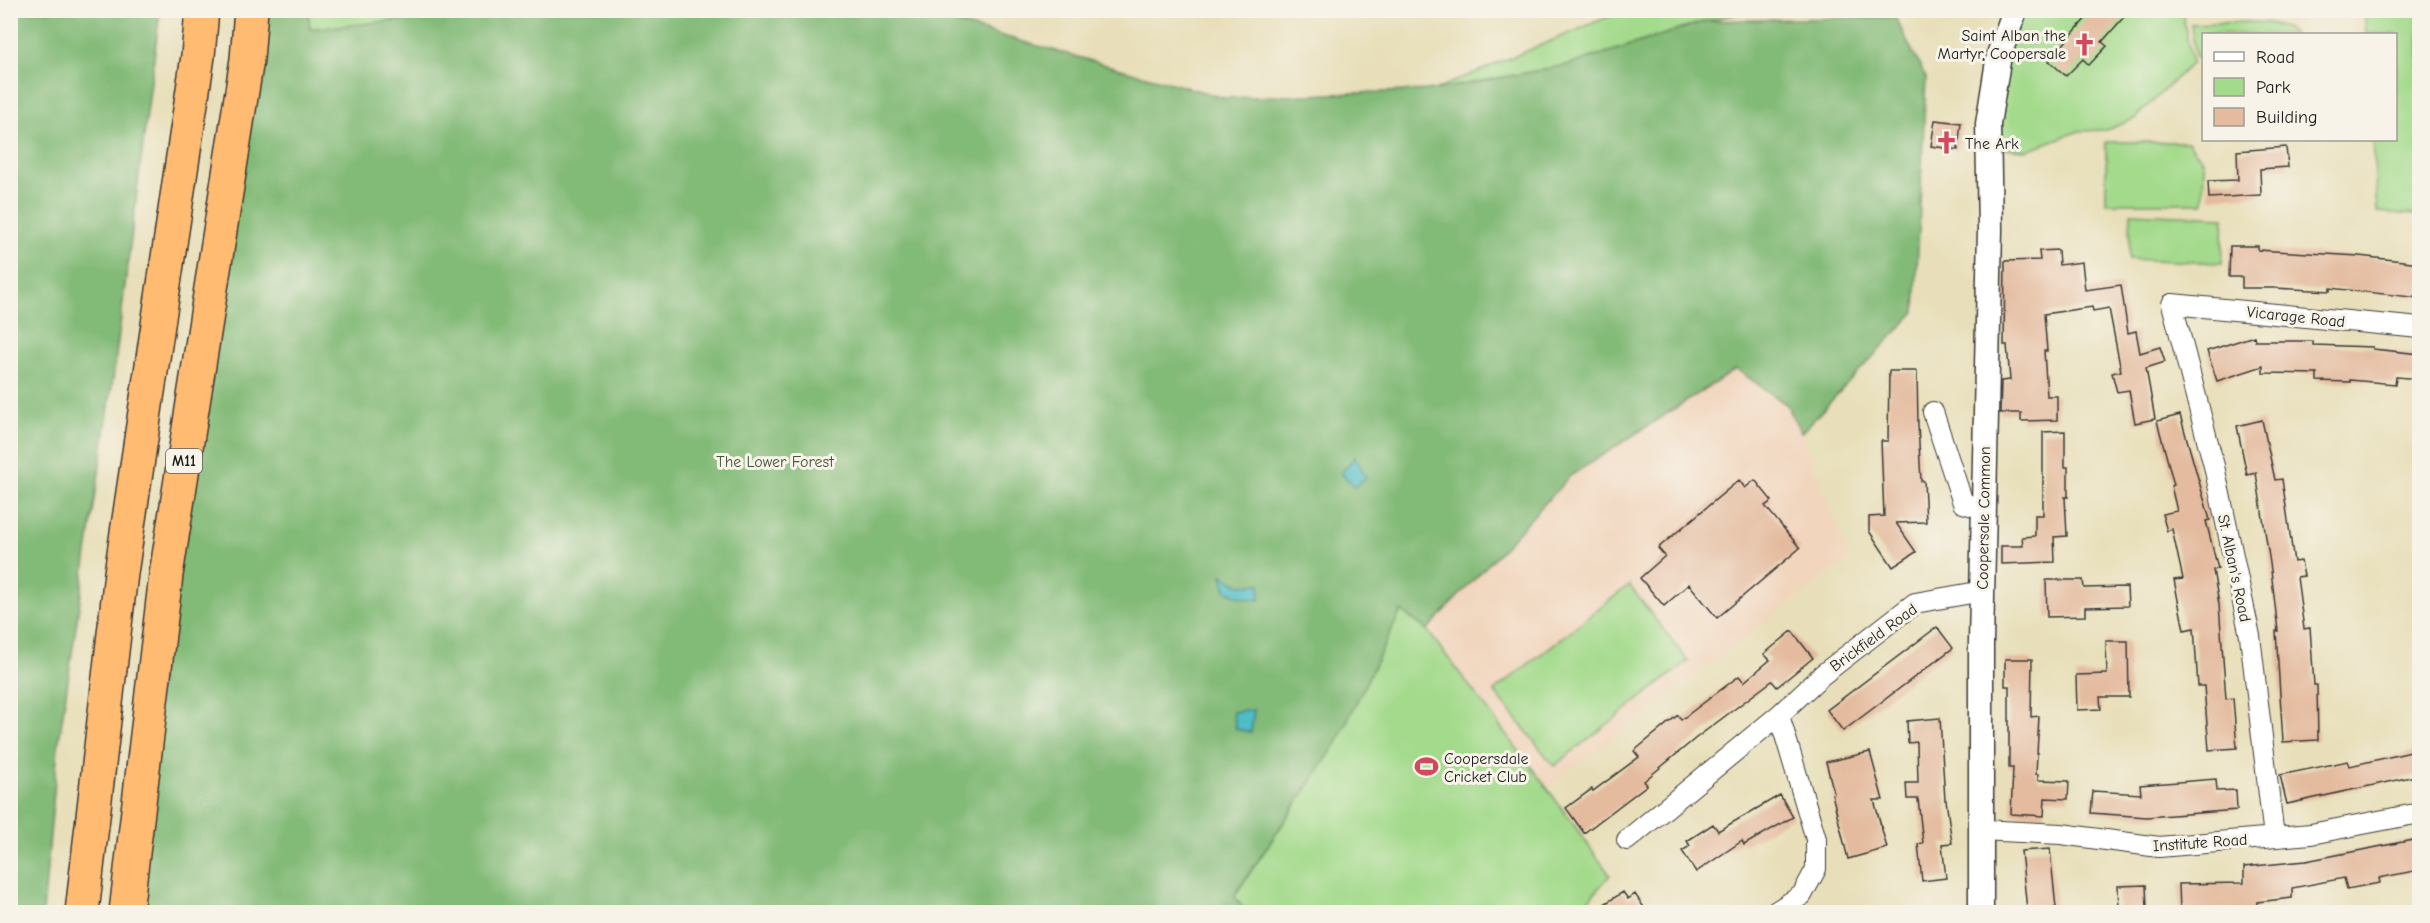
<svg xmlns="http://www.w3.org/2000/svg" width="2430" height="923" viewBox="0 0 2430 923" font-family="'Comic Neue',sans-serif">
<rect width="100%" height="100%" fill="#f7f3e8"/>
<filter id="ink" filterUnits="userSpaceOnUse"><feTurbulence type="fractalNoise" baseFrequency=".0167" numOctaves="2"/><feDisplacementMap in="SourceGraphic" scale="12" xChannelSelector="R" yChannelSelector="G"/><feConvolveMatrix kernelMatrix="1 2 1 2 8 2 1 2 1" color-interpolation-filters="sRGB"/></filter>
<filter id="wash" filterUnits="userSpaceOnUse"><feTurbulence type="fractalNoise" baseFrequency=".008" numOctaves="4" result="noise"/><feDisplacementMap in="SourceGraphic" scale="24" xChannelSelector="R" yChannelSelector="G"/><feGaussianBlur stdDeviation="1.35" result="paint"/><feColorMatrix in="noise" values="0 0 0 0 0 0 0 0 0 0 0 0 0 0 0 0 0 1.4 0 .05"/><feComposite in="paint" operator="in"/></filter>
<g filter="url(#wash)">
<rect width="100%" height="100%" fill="#e8dfba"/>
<path fill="#f1d5bd" d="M1736 369 1787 405 1801 433 1850 561 1834 570 1547 788 1427 630 1570 476Z"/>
<path fill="#a3da8b" stroke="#607b54" stroke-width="1.5" d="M308 10 502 11 309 29Z
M1622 11H1752L1706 21 1568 65 1434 90Z
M2022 11H2182L2192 63 2134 119 2106 130 2079 131 2027 150 1997 148 2007 55Z
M2419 13V215L2377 212 2373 140H2396V34H2366L2365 16Z
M2245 22C2263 22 2280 22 2294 34H2204L2203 57H2195L2191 24Z
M2106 142H2188L2204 162 2203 203H2106Z
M2131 213 2224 217 2222 263 2129 259Z
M1629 585 1688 661 1554 766 1494 691Z
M1401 610 1427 630 1547 788 1610 875 1578 912H1246L1234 897 1335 746Z"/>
<path fill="#82ba77" stroke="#4f6b4a" stroke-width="1.5" d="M503 10 913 11 1225 98 1434 90 1568 65 1706 21 1895 17 1926 78 1915 312 1801 433 1787 405 1736 369 1570 476 1427 630 1401 611 1335 746 1234 896 1246 912H131L242 11H308L310 29Z
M10 11H160L114 372 58 747 43 912H10Z"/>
<path fill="#4fbdc6" stroke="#366c71" stroke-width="1.5" d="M1355 457 1366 477 1355 487 1341 473Z
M1222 575 1240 585 1260 584V600L1238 596 1226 590Z
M1254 710 1251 732 1236 729 1233 712Z"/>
<g id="blocks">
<path fill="#e4bb9f" d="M2093 10H2130L2102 42 2107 46 2089 65 2083 59 2066 76 2049 61Z
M1935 120 1961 123 1958 150 1931 146Z
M2286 147 2288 167 2260 169 2261 195 2209 198 2208 181 2238 180 2237 151Z
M2230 246H2258V250L2359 256 2420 263V298L2330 288V291L2274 288H2242V277H2229Z
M2058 250 2059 265 2082 262 2085 290 2121 285 2128 333 2136 331 2140 353 2160 347 2165 362 2146 368 2155 419 2135 423 2129 390 2117 392 2112 373 2121 371 2109 308 2093 311 2092 307 2044 314 2047 351H2044L2047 396H2057V420L2021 421V413H2000L2001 381 2010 380 2007 345H2004L2005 261 2040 260 2039 251Z
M2254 336 2255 341H2313V345L2373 347V349L2420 354V379L2396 377 2395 384 2350 380V382L2317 381V374L2263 373V366L2217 381 2207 351Z
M1889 371H1917L1918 424 1921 481H1924L1926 522 1896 523 1916 552 1893 567 1869 531V517L1884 516 1881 441H1888Z
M2180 415 2210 520 2206 521 2218 569 2213 570 2219 604 2226 699 2233 698 2237 748 2209 750 2204 686H2198L2194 628 2184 630 2174 580 2183 579 2172 529 2167 531 2162 514 2177 511 2171 486 2174 485 2157 421Z
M2262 420 2275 480 2282 479 2294 562 2301 561 2304 576 2297 577 2304 629 2310 628 2314 685H2317L2318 740 2283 742 2276 631H2278L2271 570 2256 473 2247 475 2237 426Z
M2065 431V467H2068V497H2065L2067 536 2054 537 2055 562 2001 564V546H2023L2022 537 2035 536V515H2043V432Z
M1739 480 1745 488 1755 480 1772 501 1765 506 1800 548 1717 618 1689 584 1664 606 1640 578 1665 556 1658 548Z
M2046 580H2083L2084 588 2127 587 2128 606 2085 607V616L2047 617Z
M1937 627 1953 648 1843 731 1827 710Z
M1792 631 1813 658 1777 687 1772 681 1696 738 1644 781 1647 785 1584 833 1566 808 1592 789 1593 791 1639 757 1634 751 1678 715 1681 720 1739 676 1744 682 1770 660 1764 654Z
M2106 641H2128L2129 697H2100L2101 709 2077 710 2076 675 2107 674Z
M2005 659H2032L2031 717 2039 716 2036 774H2038V780L2069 781 2068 799 2045 798 2044 816 2011 814 2013 768H2009V686H2005Z
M1940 718 1945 800H1946L1952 843 1942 844 1946 878 1922 881 1918 844 1923 843 1918 799H1907L1906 783H1918L1917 742 1908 743 1907 721Z
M2420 750V775L2287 804 2280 775 2348 761 2350 766Z
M1870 752 1883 800H1874L1887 848 1848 859 1832 794 1834 793 1826 762Z
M2216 779 2217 791 2236 790 2237 810 2147 817 2091 813 2093 791 2141 794 2140 785Z
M1780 795 1793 817 1744 845 1742 841 1696 872 1682 851 1690 846 1687 841 1713 824 1718 831Z
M2413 840 2419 870 2379 878 2380 883 2347 889 2344 878 2292 888V898L2257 902 2256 912H2180L2179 884 2244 883V867L2306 861Z
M2050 849 2056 908 2027 910 2021 851Z
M2146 885 2147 909 2119 910 2118 886Z
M1623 892 1628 899 1635 894 1647 912H1592Z"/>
</g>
</g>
<g filter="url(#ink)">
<use href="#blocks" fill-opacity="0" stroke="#3b3934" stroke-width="1.5"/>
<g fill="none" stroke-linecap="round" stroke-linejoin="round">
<defs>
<path id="minor" d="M1933 412 1963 503 1983 509
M1980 830 2061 834 2159 847 2311 834 2420 813
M2274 837 2250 636 2214 466 2172 304 2420 328
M1627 840 1779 715 1822 675 1915 603 1983 591
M1775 912 1802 895 1816 869V839L1779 715"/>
<path id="tertiary" d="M1981 912V643L1990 229 1988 124 1999 55 2015 10"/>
<path id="motorway" d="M82 912 121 573 198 56 202 10
M126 912 166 575 247 59 251 10"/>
</defs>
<use href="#minor" stroke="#3b3934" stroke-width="22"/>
<use href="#tertiary" stroke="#3b3934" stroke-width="27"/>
<use href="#motorway" stroke="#3b3934" stroke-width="36"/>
<use href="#minor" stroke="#fff" stroke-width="20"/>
<use href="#tertiary" stroke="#fff" stroke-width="24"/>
<use href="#motorway" stroke="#ffbb71" stroke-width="33"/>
</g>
</g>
<defs>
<symbol id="church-bare" viewBox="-9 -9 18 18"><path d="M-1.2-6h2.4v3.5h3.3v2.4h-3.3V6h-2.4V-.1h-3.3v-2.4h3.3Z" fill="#d1495b" stroke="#f7f3e8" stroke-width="2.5" paint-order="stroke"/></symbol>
<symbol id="stadium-bare" viewBox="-9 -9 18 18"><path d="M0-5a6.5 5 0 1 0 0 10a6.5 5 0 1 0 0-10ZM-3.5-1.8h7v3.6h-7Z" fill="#d1495b" stroke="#f7f3e8" stroke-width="2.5" paint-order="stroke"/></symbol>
</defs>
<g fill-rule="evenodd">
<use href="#church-bare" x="2068" y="28" width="33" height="33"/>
<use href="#church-bare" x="1930" y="126" width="33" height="33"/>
<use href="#stadium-bare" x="1410" y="750" width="33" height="33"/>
</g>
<g text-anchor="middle" stroke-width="6" stroke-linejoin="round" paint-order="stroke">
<rect fill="#f7f3e8" stroke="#5e5c59" stroke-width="1.5" x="166" y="449" width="36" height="24" rx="4.5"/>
<g font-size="15" font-weight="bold" fill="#1c1c1c">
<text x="184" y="466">M11</text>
</g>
<g font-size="16" fill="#1c1c1c" stroke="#f7f3e8" text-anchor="start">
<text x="2066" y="41" text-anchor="end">Saint Alban the<tspan x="2066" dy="18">Martyr, Coopersale</tspan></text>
<text x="1965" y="149">The Ark</text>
<text x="1444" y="764">Coopersdale<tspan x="1444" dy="18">Cricket Club</tspan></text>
</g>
<g font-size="16" fill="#1c1c1c" stroke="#f7f3e8">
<text transform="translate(2296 316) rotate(6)" y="6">Vicarage Road</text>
<text transform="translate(1983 518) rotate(-89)" y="6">Coopersale Common</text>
<text transform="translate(2235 568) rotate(78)" y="6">St. Alban's Road</text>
<text transform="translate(1873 637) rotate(-36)" y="6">Brickfield Road</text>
<text transform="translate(2200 842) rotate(-4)" y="6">Institute Road</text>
</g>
<g font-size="16" fill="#44553d" stroke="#f7f3e8">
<text x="775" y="467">The Lower Forest</text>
</g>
</g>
<rect width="2430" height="923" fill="none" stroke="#f7f3e8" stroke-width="36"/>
<rect x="2202" y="33" width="195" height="108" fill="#f7f3e8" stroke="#9f9d96" stroke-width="1.5"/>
<rect x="2214" y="52" width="30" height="9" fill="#ffffff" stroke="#9f9d96" stroke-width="1.5"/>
<text x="2256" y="63" font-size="18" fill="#1c1c1c">Road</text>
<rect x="2214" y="78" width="30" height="18" fill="#a3da8b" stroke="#9f9d96" stroke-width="1.5"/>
<text x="2256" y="93" font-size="18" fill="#1c1c1c">Park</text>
<rect x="2214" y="108" width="30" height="18" fill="#e4bb9f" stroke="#9f9d96" stroke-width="1.5"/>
<text x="2256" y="123" font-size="18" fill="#1c1c1c">Building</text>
</svg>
